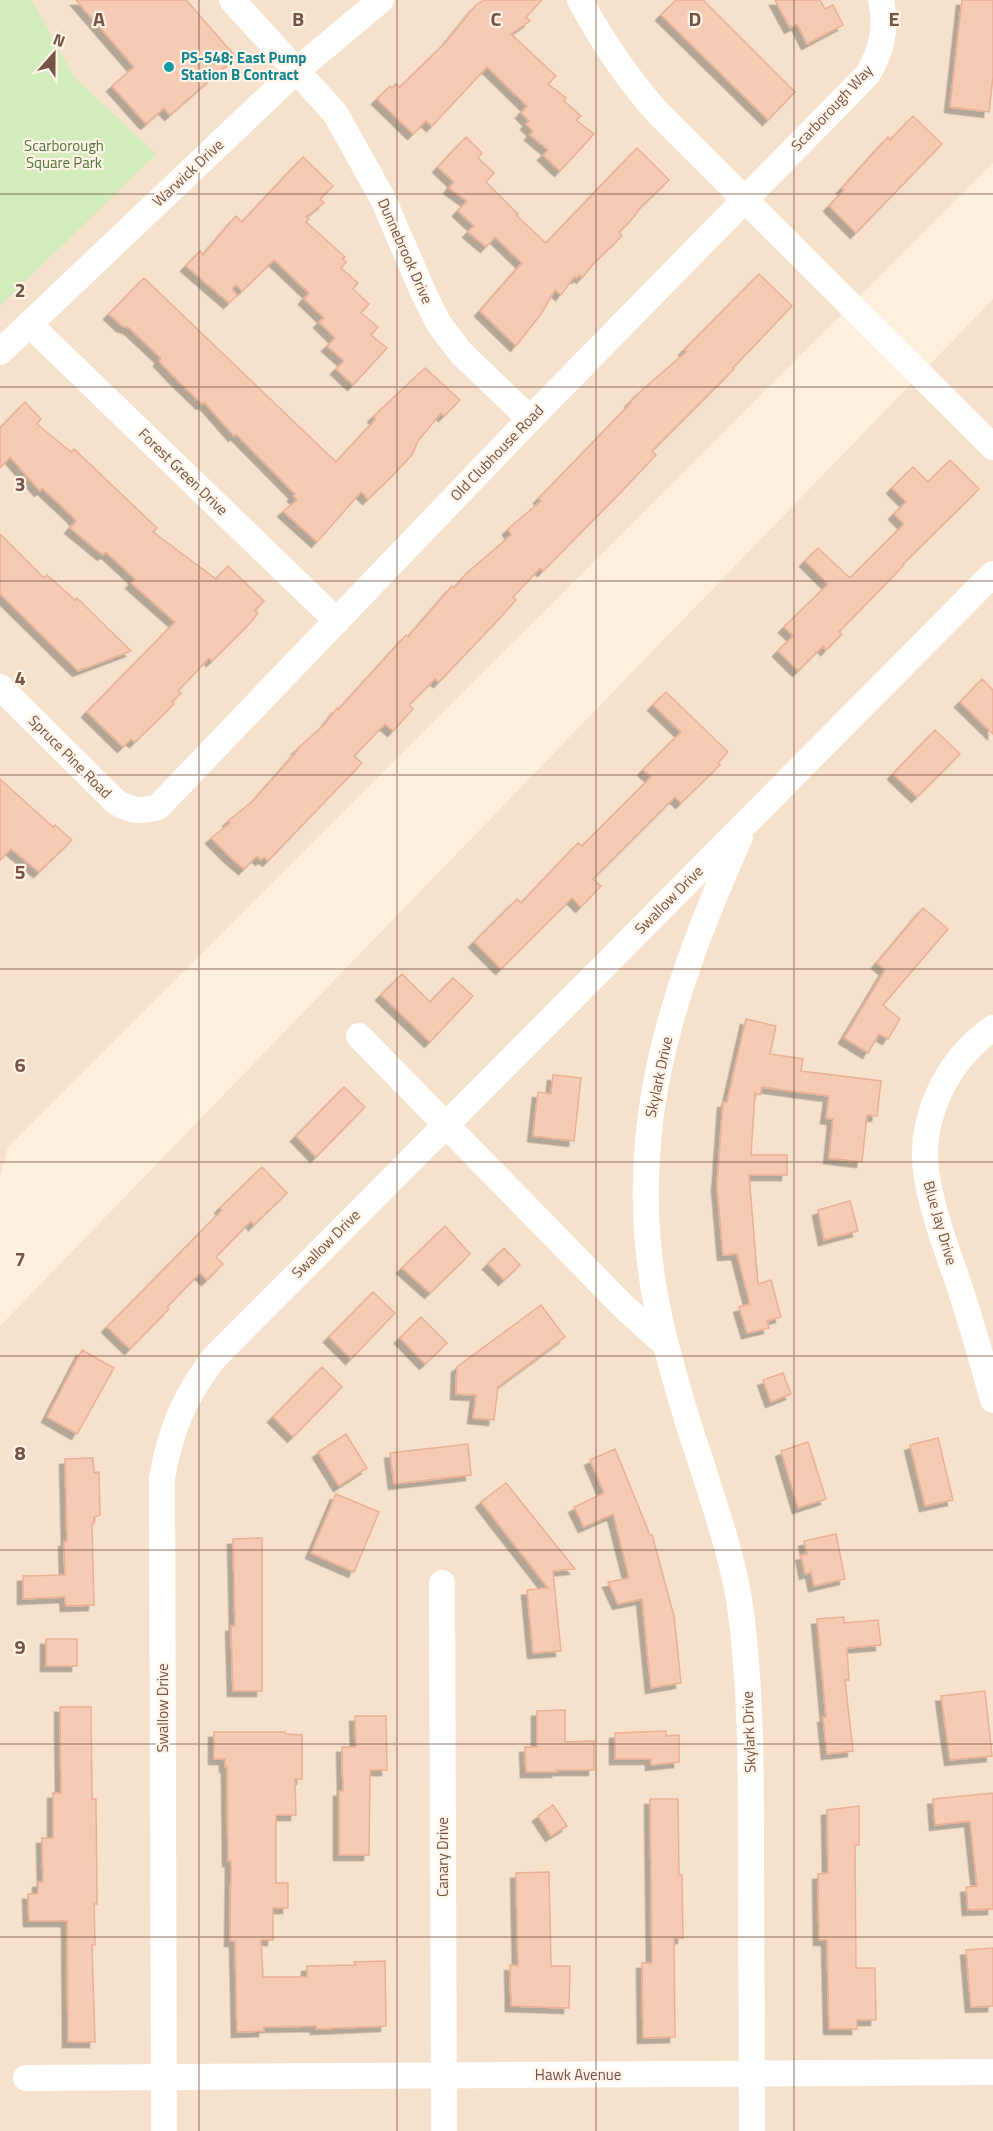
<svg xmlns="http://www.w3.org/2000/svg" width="993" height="2131" viewBox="0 0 993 2131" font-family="'Titillium Web',sans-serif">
<defs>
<filter id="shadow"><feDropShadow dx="-5.5" dy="5.5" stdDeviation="0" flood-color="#0004"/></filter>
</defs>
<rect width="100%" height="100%" fill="#fef0df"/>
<path fill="#f6e2cc" d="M0 0H993V163L8 1147 0 1177Z
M993 299V2131H0V1326Z"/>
<path fill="#d2ecbc" d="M0 0H32L74 77 156 154 0 306Z"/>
<path fill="#f6cbb4" stroke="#eab093" stroke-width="1.5" filter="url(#shadow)" d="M76 0H186L236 57 170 115 164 108 146 124 112 86 134 67Z
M484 0H542L526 17 530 21 511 34 556 76 548 84 566 98 564 101 581 116 576 120 594 134 560 171 543 155 548 150 530 135 533 131 526 124 529 121 521 113 527 106 487 67 432 126 426 121 413 134 377 99 390 86 392 88 396 84 400 87 446 42 476 5Z
M676 0H703L795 92 768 120 661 15Z
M775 0H820L825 9 833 5 843 25 807 44 797 24 790 28Z
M962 0H993V77L989 112 950 107Z
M913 116 942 144 856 233 829 206 844 190 842 188 888 137 890 140Z
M466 137 482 153 478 158 494 173 486 182 518 214 516 215 546 243 637 148 669 180 640 208 634 217 619 232 622 236 594 263 582 278 580 275 577 278 574 277 561 295 555 290 541 314 516 346 480 311 522 263 495 237 486 247 468 232 474 226 458 211 467 201 449 188 454 182 438 167Z
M303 157 333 186 320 199 324 203 306 217 309 219 306 222 345 257 343 259 346 262 341 268 358 283 353 289 369 304 361 313 378 327 371 335 387 348 353 385 336 369 344 361 327 346 335 338 319 322 324 318 304 299 309 293 274 260 242 291 236 285 232 289 237 295 229 303 186 266 200 251 203 255 236 216 242 222Z
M759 274 792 306 733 368 734 369 652 451 656 455 619 494 543 571 540 568 513 597 516 600 500 618 439 682 435 679 409 705 413 709 393 731 385 724 354 756 362 763 268 861 264 857 261 860 257 856 244 869 231 858 211 838 230 823 228 821 254 800 298 750 297 749 324 725 337 708 338 710 406 635 408 637 452 586 454 588 468 572 511 535 508 529 541 501 539 498 631 403 630 402 642 390 686 352 684 350Z
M144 278 336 462 376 419 373 417 425 368 460 400 444 416 441 413 418 441 412 455 388 480 368 499 361 492 317 542 283 511 297 500 293 496 295 494 236 434 234 436 204 402 202 404 176 379 159 361 161 358 129 328 122 326 109 314Z
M25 402 41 419 37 424 71 452 74 449 157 528 153 532 216 579 228 566 264 601 255 610 258 613 251 622 212 661 209 658 178 691 181 693 172 702 174 704 135 742 131 739 123 747 87 712 175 622 131 583 135 579 106 552 103 555 70 528 76 521 72 516 42 488 40 491 10 457 0 468V428Z
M950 460 979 489 903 564 904 565 839 632 842 634 826 650 823 646 798 671 778 651 793 636 784 627 828 584 805 561 818 548 850 578 904 524 894 514 906 502 892 488 913 467 928 482Z
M0 534 44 578 47 575 75 600 77 598 131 651 78 671 0 594Z
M982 679 993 690V734L960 702Z
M666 692 728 752 718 763 720 765 681 803 675 797 593 879 601 886 581 907 572 898 501 969 474 942 517 899 521 903 578 843 582 846 651 777 643 770 681 732 653 705Z
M935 730 960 754 917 797 893 774Z
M0 779 53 827 55 825 72 840 39 872 11 849 0 860Z
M923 908 948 929 883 1005 900 1019 888 1039 879 1034 868 1053 844 1038 885 970 877 963Z
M402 974 430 1002 453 978 473 996 430 1042 381 995Z
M746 1019 776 1026 770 1054 803 1059 801 1071 881 1081 877 1116 867 1115 862 1162 829 1158 833 1119 826 1118 829 1096 762 1087 760 1095 755 1093 751 1155H787V1175H749L758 1284 771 1280 781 1317 767 1321 769 1328 747 1333 739 1307 750 1304 737 1254 723 1255 717 1186 723 1102H727Z
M553 1075 581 1078 574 1141 533 1136 538 1092 551 1094Z
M344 1087 365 1107 316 1157 296 1136Z
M262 1167 287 1193 254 1225 251 1221 216 1257 223 1264 207 1280 200 1273 167 1307 169 1309 130 1349 107 1327 222 1210 220 1208Z
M850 1201 858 1231 824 1240 818 1210Z
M445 1226 470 1254 430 1293 402 1268Z
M504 1248 520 1265 504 1280 488 1264Z
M373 1292 395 1313 351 1359 329 1337Z
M541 1305 565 1337 498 1387 494 1420 473 1418 476 1395 456 1394 457 1367Z
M421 1317 447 1343 425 1364 400 1338Z
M82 1350 114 1368 77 1434 47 1417Z
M322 1367 342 1387 293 1437 273 1417Z
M783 1373 791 1394 771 1402 763 1380Z
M346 1434 367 1468 339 1486 318 1452Z
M938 1438 953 1500 925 1506 910 1445Z
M808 1442 826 1499 798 1508 781 1451Z
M468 1444 471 1475 394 1484 390 1453Z
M615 1449 650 1535H652L674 1616 681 1683 651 1688 642 1599 618 1604 608 1582 629 1578 613 1514 584 1527 574 1507 604 1493 590 1460Z
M93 1458 94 1473 99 1472 100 1515 94 1517V1523L92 1524 94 1605 66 1606 65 1597 23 1599V1576L65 1575 64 1541H67L65 1459Z
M506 1483 575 1569 553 1571 561 1651 533 1653 527 1590 548 1588 481 1502Z
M336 1494 379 1512 354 1572 311 1553Z
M836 1534 845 1579 814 1586 811 1572 805 1574 801 1555 807 1554 804 1541Z
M262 1538V1691H233L231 1626H235L233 1539Z
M844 1617V1623L878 1620 881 1645 847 1648 849 1680H845L853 1751 827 1754 823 1717H826L817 1619Z
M46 1639H77V1666H46Z
M985 1691 992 1756 950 1760 941 1696Z
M60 1707H91L92 1799H96L97 1904H94L95 1945H92L95 2042H68L67 1921H29L28 1894H38V1882H43L42 1838H53V1793H61Z
M565 1710V1742L594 1741V1770H556L557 1772H526L525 1747H537V1711Z
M355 1716H386L387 1770H370L369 1855H339V1791H343L342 1747H356Z
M666 1731V1736L679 1735V1762L651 1765V1759H615V1733Z
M214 1732H285V1734L302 1735V1779H295L296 1815H276V1883H288V1908H273V1940H261L263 1977H307V1966L356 1965 354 1962 385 1961 386 2026 316 2029V2026L264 2027V2031L237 2032 235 1941H230L231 1861H228L227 1767H225V1759H214Z
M993 1793V1909L968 1910 966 1887 977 1886 970 1821 935 1825 933 1799Z
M650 1799H678L679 1875H682L683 1938H674L675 2037 643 2038 642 1963H652Z
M553 1805 567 1826 551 1836 538 1816Z
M859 1806V1845H855L856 1968H875L876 2020H857V2029H829L827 1940H819L818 1874 828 1873 827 1810Z
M549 1872 551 1966H570L569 2008 511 2006 510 1965 518 1966 516 1873Z
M993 1948V2006L971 2007 966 1950Z"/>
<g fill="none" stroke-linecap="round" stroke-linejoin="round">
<path stroke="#fff" stroke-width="26" d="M232 0 335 113 383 199 423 292 439 324 461 353 530 419
M580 0C602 41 627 78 658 113L993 447
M29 324 337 621
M0 352 296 71 381 0
M0 687 116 802C131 811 141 812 158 807L530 419 868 74C882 50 887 28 881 0
M740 837C664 1007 616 1158 666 1345 676 1383 687 1422 700 1459 716 1510 734 1560 741 1613 751 1692 751 1772 751 1852 751 1945 752 2038 752 2131
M993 1028C946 1061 917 1120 927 1178 933 1213 946 1248 958 1282 971 1321 982 1360 993 1400
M359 1036 622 1305 665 1344
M442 1583 444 2131
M26 2078 993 2072
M164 2131 162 1478C171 1428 183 1400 213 1359 472 1097 735 837 993 574"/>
</g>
<path fill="none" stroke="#765445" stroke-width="1.5" stroke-opacity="0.55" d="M199 0V2131M397 0V2131M596 0V2131M794 0V2131M0 194H993M0 387H993M0 581H993M0 775H993M0 969H993M0 1162H993M0 1356H993M0 1550H993M0 1744H993M0 1937H993"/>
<circle fill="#0f9aa8" stroke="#fff4e7" stroke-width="2" cx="169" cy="67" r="6"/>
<g text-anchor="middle" stroke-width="4.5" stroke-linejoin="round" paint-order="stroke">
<g font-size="15" font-weight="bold" fill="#0d838f" stroke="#fff4e7" text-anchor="start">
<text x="181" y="63">PS-548; East Pump<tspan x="181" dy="17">Station B Contract</tspan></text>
</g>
<g font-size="15" fill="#765445" stroke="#fff4e7">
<text transform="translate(832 108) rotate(-47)" y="5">Scarborough Way</text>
<text transform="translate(188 173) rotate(-43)" y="5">Warwick Drive</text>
<text transform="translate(405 251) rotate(66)" y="5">Dunnebrook Drive</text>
<text transform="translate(497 453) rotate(-46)" y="5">Old Clubhouse Road</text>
<text transform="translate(183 472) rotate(44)" y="5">Forest Green Drive</text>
<text transform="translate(70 757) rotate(45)" y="5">Spruce Pine Road</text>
<text transform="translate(669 900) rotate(-45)" y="5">Swallow Drive</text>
<text transform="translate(659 1077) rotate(-78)" y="5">Skylark Drive</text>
<text transform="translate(940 1223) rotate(74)" y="5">Blue Jay Drive</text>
<text transform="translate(326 1244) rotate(-45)" y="5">Swallow Drive</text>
<text transform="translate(163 1708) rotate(-90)" y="5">Swallow Drive</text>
<text transform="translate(749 1732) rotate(-92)" y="5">Skylark Drive</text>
<text transform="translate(443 1857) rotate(-90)" y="5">Canary Drive</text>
<text x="578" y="2080">Hawk Avenue</text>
</g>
<g font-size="15" fill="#4e7839" stroke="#fff4e7">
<text x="64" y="151">Scarborough<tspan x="64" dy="17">Square Park</tspan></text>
</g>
</g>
<g font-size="20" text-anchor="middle" font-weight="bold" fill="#765445" stroke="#fff4e7" stroke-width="4.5" stroke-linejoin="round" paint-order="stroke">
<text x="99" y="26">A</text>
<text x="298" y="26">B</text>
<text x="496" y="26">C</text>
<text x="695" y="26">D</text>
<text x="894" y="26">E</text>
<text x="20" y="297">2</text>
<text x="20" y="491">3</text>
<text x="20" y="685">4</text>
<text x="20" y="879">5</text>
<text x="20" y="1072">6</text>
<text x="20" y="1266">7</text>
<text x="20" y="1460">8</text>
<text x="20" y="1654">9</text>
</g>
<g transform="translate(54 54) rotate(21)" stroke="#fff4e7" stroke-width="4.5" paint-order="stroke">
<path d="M0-4.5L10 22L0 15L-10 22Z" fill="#765445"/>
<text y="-9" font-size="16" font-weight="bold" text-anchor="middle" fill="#765445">N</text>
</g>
</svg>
